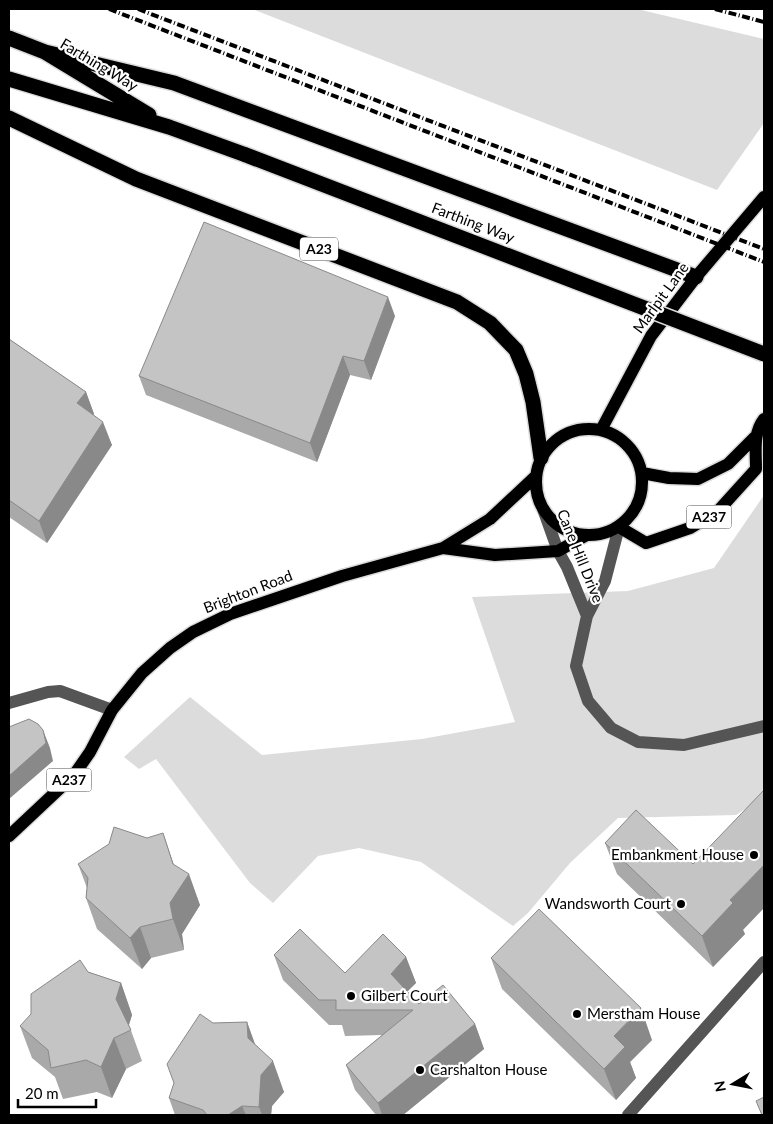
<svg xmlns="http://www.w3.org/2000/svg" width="773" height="1124" viewBox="0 0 773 1124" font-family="Lato,sans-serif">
<rect width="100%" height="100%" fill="#fff"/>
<path fill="#dcdcdc" d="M252 9H637L764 39V123L717 190Z
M764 495V797L736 815 618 818 570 863 528 913 513 926 421 862 359 848 318 856 273 903 250 883 156 759 139 769 124 757 190 697 262 755 422 739 515 722 472 597 628 591 714 568Z"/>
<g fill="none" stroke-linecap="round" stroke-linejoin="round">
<defs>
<path id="major" d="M536 482a53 53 0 1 1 106 0a53 53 0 1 1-106 0Z
M601 430 651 336 696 277 764 197
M642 473 669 478 698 479 728 464 755 437
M619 527 646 543 690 528 718 511 756 469C756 451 753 433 764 419
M443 548 495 555 558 551 585 536
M9 836 74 775 90 752 112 710 142 673 170 648 193 632 230 614 342 576 443 548 490 519 536 476"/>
<path id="highway" d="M9 38 45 52 149 115
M45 52 174 83 696 277
M9 79 169 127 246 155
M9 118 136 179 457 302 490 323 516 350 526 374 533 402 541 458"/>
</defs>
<use href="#major" stroke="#dbdbdb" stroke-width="15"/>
<use href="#highway" stroke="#dbdbdb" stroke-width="18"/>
<path stroke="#555" stroke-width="12" d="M543 509 558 551 567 567 587 616
M619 527 605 581 587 616 576 666 588 701 611 728 638 742 684 745 764 726
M9 703 48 692 60 691 112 710
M628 1115 764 962"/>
<use href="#major" stroke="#000" stroke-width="12"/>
<use href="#highway" stroke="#000" stroke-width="15"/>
<path stroke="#000" stroke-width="4" stroke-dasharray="8 2.5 1 2.5" stroke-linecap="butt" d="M109 9 764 262
M138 9 764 249
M715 9 764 22"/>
<defs>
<path id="highway-bridge" d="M246 155 764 354"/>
</defs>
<use href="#highway-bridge" stroke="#dbdbdb" stroke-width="18" stroke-linecap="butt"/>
<use href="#highway-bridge" stroke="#000" stroke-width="15"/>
</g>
<path fill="#a9a9a9" d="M395 316 371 380 350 375 317 462 146 395 139 376Z
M9 339 86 392 94 414 93 415 112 445 47 543 9 517Z
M605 843 743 930 745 934 713 967 617 874Z
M78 864 175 865 200 905 182 934 184 950 151 958 142 969 97 929 86 898 87 888Z
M274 955 345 973 406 957 416 983 407 991 419 1004 475 1024 484 1049 403 1115H376L355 1090 346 1065 382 1035 345 1036 342 1025H329L283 980Z
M491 958 652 1040 630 1062 636 1078 616 1100 502 989Z
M88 972 121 983 132 1015 129 1025 142 1061 126 1069 112 1098 97 1092 63 1099 55 1077 32 1058 20 1026Z
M247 1022 255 1044 284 1092 272 1106 271 1115H175L169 1098 213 1023Z"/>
<path fill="#898989" d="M388 297 395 316 371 380 364 361Z
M343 356 350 375 317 462 310 443Z
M86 392 94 414 85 426 77 403Z
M103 422 112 445 47 543 39 521Z
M43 730 50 748 53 761 9 799V776Z
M163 833 181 886 189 874 200 905 182 934 184 950 173 919 170 903Z
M764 865V908L743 930 745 934 713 967 702 936 730 900Z
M140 927 151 958 142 969 130 938Z
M406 957 416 983 400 999 391 974Z
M121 983 132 1015 127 1030 116 999Z
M641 1008 652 1040 630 1062 636 1078 616 1100 604 1069 614 1036Z
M247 1022 258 1053 248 1038Z
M475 1024 484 1049 403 1115H382L378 1103Z
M114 1038 126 1069 112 1098 101 1067Z
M273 1061 284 1092 272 1106 271 1115H262L259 1107 261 1075Z
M242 1106 246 1115H228Z"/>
<path fill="#c4c4c4" stroke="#898989" d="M204 222 388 297 364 361 343 356 310 443 139 376Z
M9 339 86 392 77 403 103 422 39 521 9 500Z
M29 719 38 724 43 730 46 743 9 776V727Z
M764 790V865L730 900 733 903 702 936 605 843 636 810 693 864Z
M114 827 147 838 163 833 173 864 189 874 170 903 173 919 140 927 130 938 86 898 88 878 78 864 109 844Z
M539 909 641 1008 614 1036 625 1047 604 1069 491 958Z
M300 929 345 973 383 934 406 957 391 974 419 1004 443 985 475 1024 378 1103 346 1065 413 1010H336V1000H319L274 955Z
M80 960 88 972 121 983 116 999 131 1030 114 1038 101 1067 86 1060 51 1068 48 1050 20 1026 31 1014V994Z
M200 1014 213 1023 247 1022 248 1038 273 1061 261 1075 259 1107 242 1106 228 1115H207L203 1110 169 1098 174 1083 167 1064Z
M764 1097V1115H762L756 1101Z"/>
<g fill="#000" stroke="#fff" stroke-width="2">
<circle cx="754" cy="855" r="5"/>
<circle cx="681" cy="904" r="5"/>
<circle cx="351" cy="996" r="5"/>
<circle cx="577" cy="1014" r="5"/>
<circle cx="420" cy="1070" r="5"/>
</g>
<g text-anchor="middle" stroke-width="4.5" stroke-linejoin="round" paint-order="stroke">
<g fill="#fff" stroke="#4c4c4c" stroke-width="1">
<rect x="300" y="237.5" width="38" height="23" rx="4"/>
<rect x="686.5" y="505.5" width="45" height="23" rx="4"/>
<rect x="46.5" y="768.5" width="45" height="23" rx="4"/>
</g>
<g font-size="14" font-weight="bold" fill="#000">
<text x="319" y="254">A23</text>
<text x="709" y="522">A237</text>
<text x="69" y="785">A237</text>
</g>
<g font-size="15" fill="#000" stroke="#fff">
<text transform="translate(99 65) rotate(31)" y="5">Farthing Way</text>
<text transform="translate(473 223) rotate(21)" y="5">Farthing Way</text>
<text transform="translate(661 298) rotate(-54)" y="5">Marlpit Lane</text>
<text transform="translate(580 556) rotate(68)" y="5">Cane Hill Drive</text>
<text transform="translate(248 592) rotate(-21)" y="5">Brighton Road</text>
</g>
<g font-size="15" fill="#000" stroke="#fff" text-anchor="start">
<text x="744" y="860" text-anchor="end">Embankment House</text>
<text x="671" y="909" text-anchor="end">Wandsworth Court</text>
<text x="361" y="1001">Gilbert Court</text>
<text x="587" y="1019">Merstham House</text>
<text x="430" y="1075">Carshalton House</text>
</g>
</g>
<rect width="773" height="1124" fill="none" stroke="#000000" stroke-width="20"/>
<g transform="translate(733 1084) rotate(260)" stroke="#ffffff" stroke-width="4" paint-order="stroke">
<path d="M0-4L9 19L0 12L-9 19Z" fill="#000000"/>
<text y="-8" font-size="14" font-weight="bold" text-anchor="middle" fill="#000000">N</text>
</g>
<path d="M18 1099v8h78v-8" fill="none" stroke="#000000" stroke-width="2.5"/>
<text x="25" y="1099" font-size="15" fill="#000000" stroke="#ffffff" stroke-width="4" paint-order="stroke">20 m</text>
</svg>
